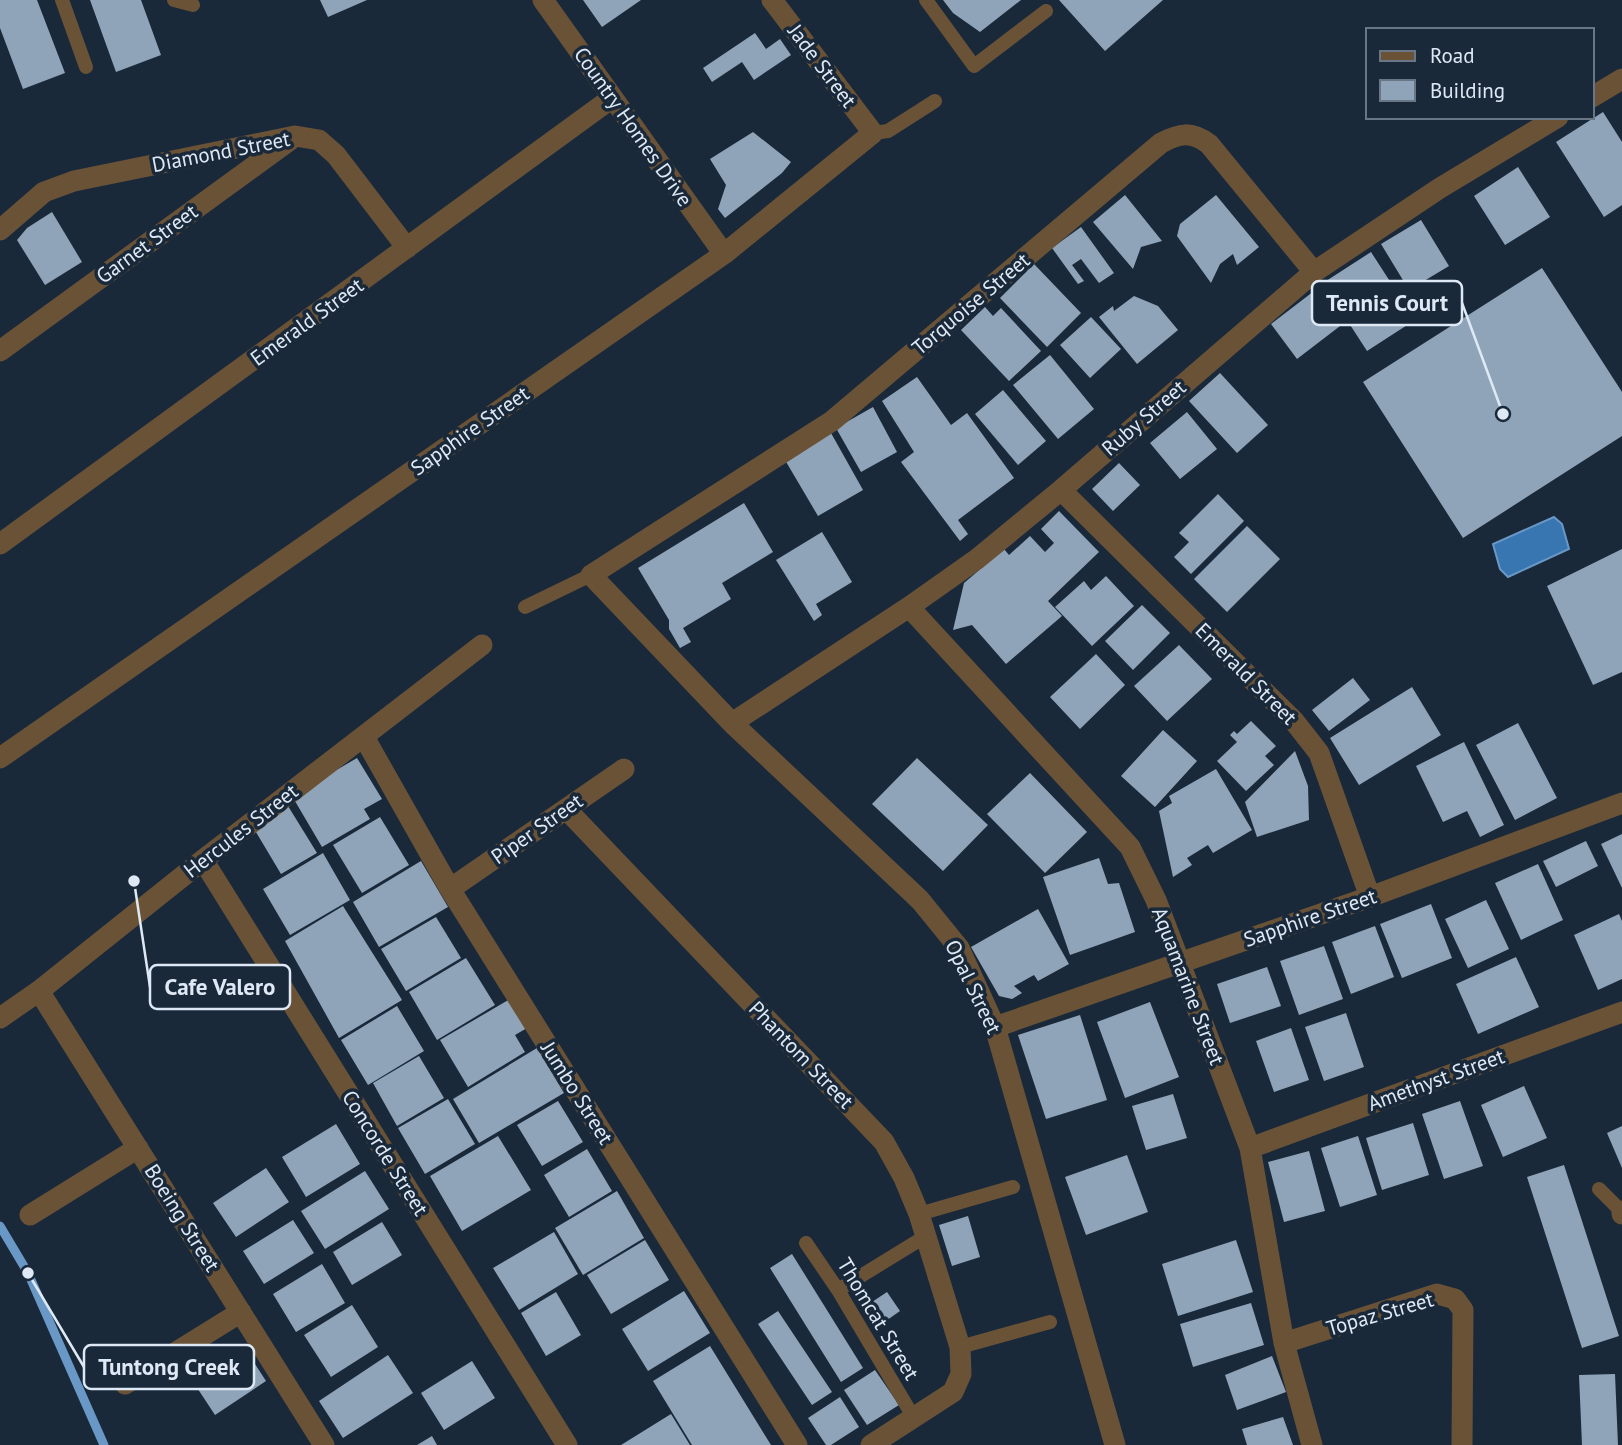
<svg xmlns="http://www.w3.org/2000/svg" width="1622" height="1445" viewBox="0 0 1622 1445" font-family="'PT Sans',sans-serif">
<rect width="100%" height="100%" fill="#19293a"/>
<path fill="#3876b2" stroke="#6a98c6" stroke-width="2" d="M1554 517 1562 524 1569 549 1508 577 1500 569 1493 544Z"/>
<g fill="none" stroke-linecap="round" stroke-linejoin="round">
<path stroke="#6a98c6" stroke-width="9" d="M0 1226 28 1273 104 1445"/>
</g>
<path fill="#90a4b9" d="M0 0H37L65 73 23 89 0 28Z
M90 0H141L161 55 116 72Z
M320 0H367L328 17Z
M583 0H641L602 27Z
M943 0H1021L980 32 953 13Z
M1059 0H1163L1105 51Z
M755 33 766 49 780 39 791 55 754 80 742 62 712 82 703 68Z
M1603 112 1622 142V205L1604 217 1556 142Z
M753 132 791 162 782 173 725 218 718 209 726 185 710 159Z
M1518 167 1550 217 1505 245 1474 196Z
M1125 195 1162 241 1141 247 1133 269 1093 222Z
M1216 195 1259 247 1237 265 1233 254 1220 264 1211 283 1177 236 1180 224Z
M52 212 82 262 45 285 17 240 27 228Z
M1421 220 1449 266 1409 290 1381 244Z
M1081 227 1114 273 1099 283 1081 259 1072 265 1084 281 1078 284 1052 248Z
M1371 252 1415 320 1367 351 1323 283Z
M1034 264 1081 313 1047 347 1000 298Z
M1542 268 1622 392V436L1463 538 1363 382Z
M1318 288 1344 323 1297 359 1271 324Z
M1134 296 1158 306 1178 330 1137 364 1099 317 1113 306 1114 311Z
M985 307 993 316 1001 308 1041 351 1009 381 961 330Z
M1091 317 1121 349 1090 378 1060 345Z
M1050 355 1094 409 1058 439 1013 385Z
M1220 373 1268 425 1237 453 1189 401Z
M917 377 951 425 967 413 1014 478 958 520 968 534 960 541 901 462 914 452 882 401Z
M1003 390 1046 441 1018 465 975 414Z
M873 407 897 452 861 472 836 428Z
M1187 412 1217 449 1180 479 1150 443Z
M831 433 863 490 818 516 785 460Z
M1119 463 1140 485 1113 511 1092 489Z
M1218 494 1244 521 1191 574 1174 557 1189 542 1179 533Z
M744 503 773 552 722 583 731 599 683 628 691 642 680 648 669 629V620L638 568Z
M1059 511 1099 552 1048 601 1062 616 1006 664 972 625 953 630 964 583 1004 549 1009 555 1030 536 1045 552 1054 543 1041 529Z
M1247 526 1280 559 1227 612 1194 579Z
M822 532 852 582 816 604 822 615 814 621 776 560Z
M1622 549V672L1593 685 1547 586Z
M1106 576 1134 606 1092 646 1055 607 1084 581 1091 590Z
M1142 605 1170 633 1133 670 1105 641Z
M1179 645 1212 679 1167 721 1134 686Z
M1096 654 1125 685 1080 729 1050 697Z
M1353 678 1370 700 1329 731 1312 710Z
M1412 687 1441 735 1359 785 1330 738Z
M1251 721 1276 746 1265 756 1274 765 1246 791 1217 761 1237 742 1230 735 1234 731 1237 734Z
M1518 723 1557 798 1515 820 1476 745Z
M1163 730 1197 761 1155 807 1121 776Z
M1464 742 1504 825 1480 837 1467 811 1443 822 1416 766Z
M1295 751 1308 786 1309 820 1257 837 1245 802Z
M357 758 382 799 364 809 370 819 322 847 292 796Z
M917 758 988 825 943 871 872 804Z
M1216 769 1252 830 1213 853 1208 845 1187 858 1192 865 1173 877 1159 811 1172 803 1169 796Z
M1030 773 1087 832 1045 873 987 814Z
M288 806 317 853 281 874 253 827Z
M380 817 409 865 362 893 333 845Z
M1622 834V888L1601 844Z
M1586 841 1598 866 1556 887 1543 861Z
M323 853 350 900 290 935 263 889Z
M1099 858 1108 884 1119 883 1135 932 1070 955 1043 877Z
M421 861 448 907 379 947 353 902Z
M1538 864 1563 920 1521 940 1495 883Z
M1486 900 1509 949 1468 968 1445 919Z
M1431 904 1452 958 1402 978 1380 924Z
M343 906 402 1000 339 1038 285 941Z
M1038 909 1069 964 1038 981 1034 975 1014 986 1022 993 1012 999 999 996 971 947Z
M1619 914 1622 921V979L1598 990 1574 935Z
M436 917 461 958 406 991 381 949Z
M1375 926 1394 977 1351 994 1332 942Z
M1324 946 1343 999 1299 1015 1280 961Z
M1516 957 1539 1007 1478 1034 1456 984Z
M466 958 495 1005 437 1040 409 992Z
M1267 967 1281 1006 1230 1023 1217 984Z
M510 999 527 1028 515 1035 525 1052 468 1087 440 1040Z
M1150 1002 1179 1077 1125 1098 1097 1022Z
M397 1006 424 1051 368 1085 341 1040Z
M1346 1013 1364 1067 1324 1081 1305 1027Z
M1080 1015 1107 1100 1046 1119 1018 1035Z
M1291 1028 1309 1080 1274 1092 1256 1041Z
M537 1048 564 1093 479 1143 453 1099Z
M419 1056 444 1098 397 1126 373 1083Z
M1524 1086 1547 1138 1503 1157 1481 1105Z
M1173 1094 1187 1138 1146 1150 1132 1106Z
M448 1099 475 1144 425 1174 398 1128Z
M558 1101 583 1142 542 1166 517 1125Z
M1460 1101 1483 1166 1444 1179 1422 1114Z
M1413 1123 1429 1175 1382 1190 1366 1138Z
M336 1124 360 1164 306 1197 282 1157Z
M1622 1126V1168L1607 1133Z
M498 1136 531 1190 462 1231 430 1176Z
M1358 1136 1377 1195 1340 1207 1321 1148Z
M587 1149 612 1191 569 1217 544 1175Z
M1309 1151 1325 1211 1284 1222 1268 1162Z
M1127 1155 1148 1212 1086 1235 1065 1177Z
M1564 1165 1619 1336 1582 1348 1527 1177Z
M266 1168 289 1202 236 1237 213 1203Z
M365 1171 389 1209 325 1249 301 1211Z
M617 1191 644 1238 583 1275 555 1228Z
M968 1216 980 1257 952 1266 939 1225Z
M293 1220 314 1253 264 1284 243 1251Z
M382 1222 402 1255 352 1285 333 1252Z
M554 1232 578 1274 519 1310 493 1268Z
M645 1240 669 1280 611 1314 587 1275Z
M1236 1240 1253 1292 1178 1316 1162 1264Z
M792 1254 863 1368 841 1382 770 1268Z
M322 1264 345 1303 296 1332 273 1294Z
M684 1291 710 1333 648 1371 622 1329Z
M556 1292 581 1335 546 1356 521 1313Z
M887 1292 900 1311 880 1325 866 1306Z
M1251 1303 1264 1345 1193 1367 1180 1324Z
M352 1305 378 1347 331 1377 304 1335Z
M778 1311 832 1392 812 1405 758 1324Z
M242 1344 266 1381 215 1415 190 1377Z
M710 1346 771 1445H692L653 1381Z
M388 1355 413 1393 343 1438 319 1401Z
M1272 1356 1286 1392 1237 1410 1225 1375Z
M472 1361 495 1398 444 1430 421 1393Z
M875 1370 899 1405 867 1425 844 1390Z
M1615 1374 1618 1445H1582L1579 1375Z
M840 1397 859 1427 831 1445H826L808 1418Z
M671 1414 690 1445H621Z
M1283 1417 1293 1445H1247L1242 1429Z
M432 1436 437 1445H417Z"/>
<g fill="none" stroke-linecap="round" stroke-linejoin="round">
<path stroke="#6a5237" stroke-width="14" d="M62 0 86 67
M174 0 193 5
M926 0 974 66 1046 11
M873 133 888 131 935 101
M525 607 591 575
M1599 1189 1621 1211
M919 1214 1013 1187
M806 1243 838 1290 914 1418
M838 1290 926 1236
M960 1347 1050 1322"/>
<path stroke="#6a5237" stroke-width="21" d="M543 0 724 254
M1592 97 1622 79
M0 230 44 192 74 181 295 136 319 140 336 155 407 248
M0 351 290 140
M1061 490 1294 721 1319 753 1370 897
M0 544 612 98
M909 607 1130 847 1156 900 1250 1148 1284 1343 1312 1445
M732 723 909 607 977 559 1061 490 1314 272 1440 188 1558 117
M364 737 450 889 797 1445
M0 758 724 254 873 133 772 0
M566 809 884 1142 904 1178 919 1214 960 1347 961 1374 953 1392 871 1445
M203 860 567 1445
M450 889 624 769
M39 991 324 1445
M0 1018 39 991 203 860 482 645
M995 1027 1370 897 1622 803
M1250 1148 1622 1012
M1622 1211V1214
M30 1215 138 1148
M1284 1343 1437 1294 1455 1299 1463 1310 1462 1445
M125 1384 241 1312
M1115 1445 995 1027 959 948 920 900 732 723 591 575 832 421 1161 143C1180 133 1191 131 1209 144L1314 272"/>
</g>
<g text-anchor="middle" stroke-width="7" stroke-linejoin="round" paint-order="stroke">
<g font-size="21" fill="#dfe9f5" stroke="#19293a">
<text transform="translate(822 66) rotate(53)" y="7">Jade Street</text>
<text transform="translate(633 127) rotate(55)" y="7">Country Homes Drive</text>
<text transform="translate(221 152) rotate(-11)" y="7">Diamond Street</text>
<text transform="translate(147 244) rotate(-36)" y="7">Garnet Street</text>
<text transform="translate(971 304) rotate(-40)" y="7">Torquoise Street</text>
<text transform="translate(307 322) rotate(-36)" y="7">Emerald Street</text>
<text transform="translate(1144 418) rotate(-41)" y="7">Ruby Street</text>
<text transform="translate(470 431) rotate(-35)" y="7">Sapphire Street</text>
<text transform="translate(1246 674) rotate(45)" y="7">Emerald Street</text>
<text transform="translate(537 829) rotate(-35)" y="7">Piper Street</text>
<text transform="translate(241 831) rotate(-38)" y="7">Hercules Street</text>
<text transform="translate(1310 918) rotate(-19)" y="7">Sapphire Street</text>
<text transform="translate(1188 986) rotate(69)" y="7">Aquamarine Street</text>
<text transform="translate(973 987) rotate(64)" y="7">Opal Street</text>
<text transform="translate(801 1055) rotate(46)" y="7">Phantom Street</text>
<text transform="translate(1436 1080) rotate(-20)" y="7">Amethyst Street</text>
<text transform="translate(577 1093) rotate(58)" y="7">Jumbo Street</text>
<text transform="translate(385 1153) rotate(58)" y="7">Concorde Street</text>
<text transform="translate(182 1218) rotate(58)" y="7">Boeing Street</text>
<text transform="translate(1380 1314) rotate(-16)" y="7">Topaz Street</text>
<text transform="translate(878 1319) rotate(59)" y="7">Thomcat Street</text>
</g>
</g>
<path fill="none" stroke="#dfe9f5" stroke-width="2.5" d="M1503 414L1462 303M134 881L150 987M28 1273L84 1367"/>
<g fill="#dfe9f5" stroke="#19293a" stroke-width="2.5">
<circle cx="1503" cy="414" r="7"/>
<circle cx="134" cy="881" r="7"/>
<circle cx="28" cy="1273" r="7"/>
</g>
<g fill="#19293a" stroke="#dfe9f5" stroke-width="2.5">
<rect x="1312" y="281" width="150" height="44" rx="7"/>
<rect x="150" y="965" width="140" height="44" rx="7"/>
<rect x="84" y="1345" width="170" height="44" rx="7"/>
</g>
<g font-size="23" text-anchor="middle" font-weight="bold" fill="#dfe9f5">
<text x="1387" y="311">Tennis Court</text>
<text x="220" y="995">Cafe Valero</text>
<text x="169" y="1375">Tuntong Creek</text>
</g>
<rect x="1366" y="28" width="228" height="91" fill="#19293a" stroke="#687685" stroke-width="2"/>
<rect x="1380" y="51" width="35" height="10" fill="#6a5237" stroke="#687685" stroke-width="2"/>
<text x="1430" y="63" font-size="21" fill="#dfe9f5">Road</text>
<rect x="1380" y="80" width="35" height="21" fill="#90a4b9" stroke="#687685" stroke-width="2"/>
<text x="1430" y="98" font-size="21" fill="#dfe9f5">Building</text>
</svg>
